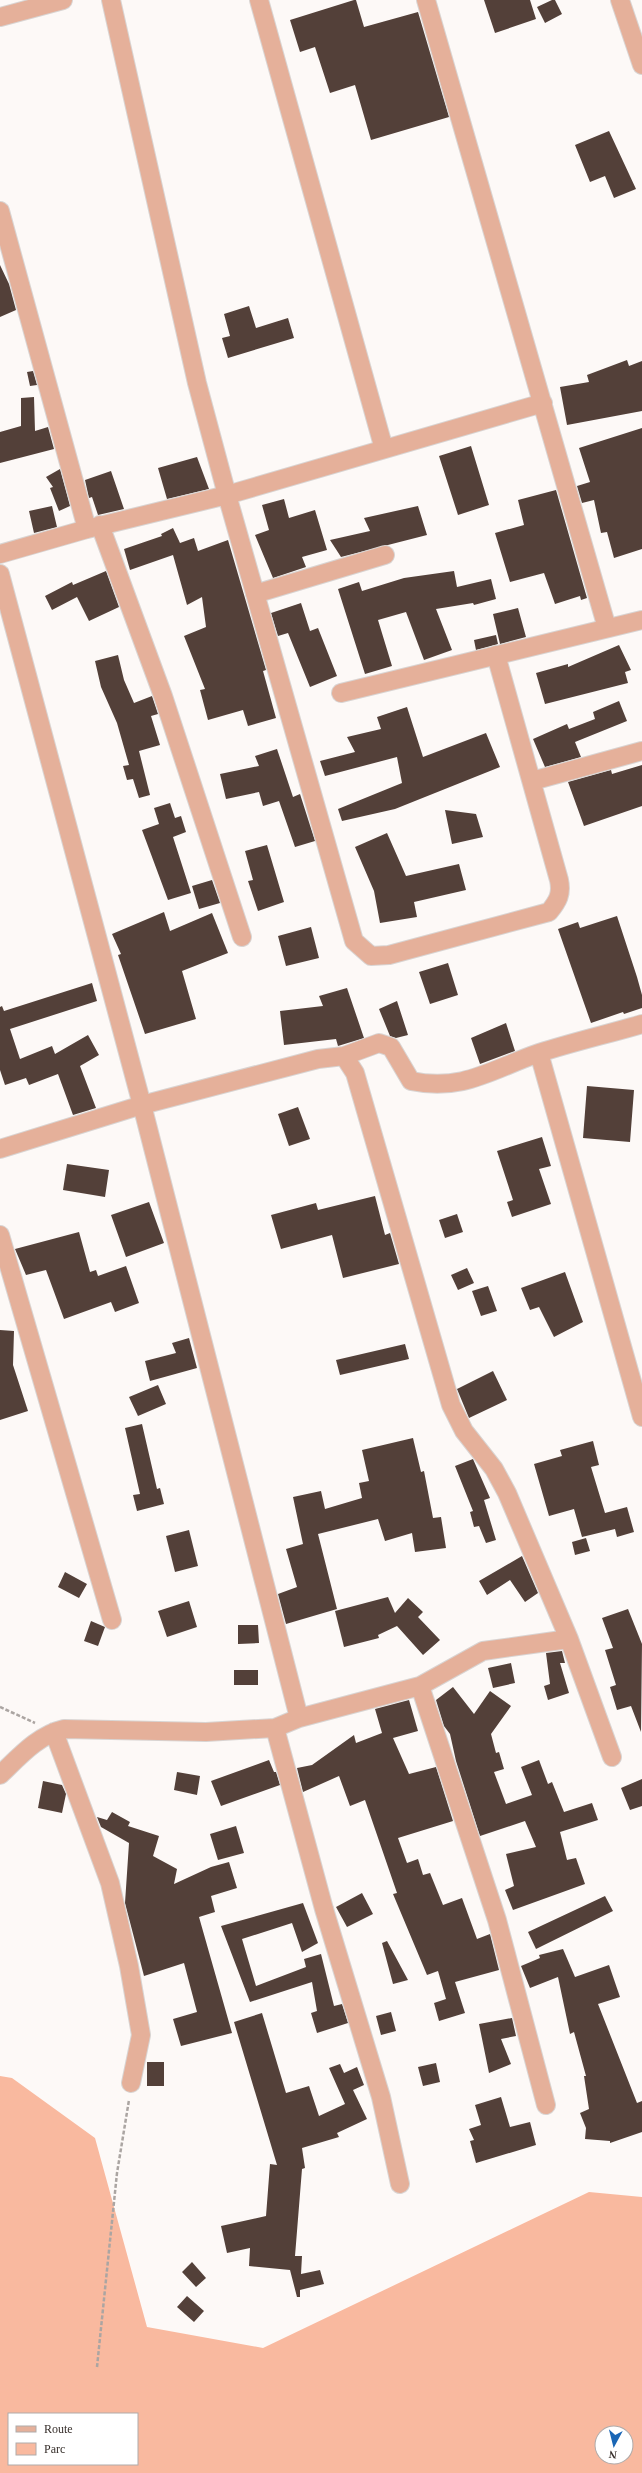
<svg xmlns="http://www.w3.org/2000/svg" width="642" height="2473" viewBox="0 0 642 2473" font-family="Georgia,serif">
<rect width="100%" height="100%" fill="#fdf9f7"/>
<path fill="#f9b99f" fill-rule="evenodd" d="M0 2076 12 2078 95 2138 147 2327 263 2348 589 2192 642 2197V2473H0ZM9 2414H137V2464H9ZM602 2433H626V2457H602Z"/>
<path fill="#534039" d="M354 0H356L364 27 418 12 449 117 371 140 355 85 330 93 315 47 300 52 290 20Z
M484 0H530L536 19 495 33Z
M552 0H555L562 14 545 23 537 7Z
M609 131 636 189 614 198 605 176 590 182 575 145Z
M0 265 9 284 16 310 0 317Z
M249 306 256 328 288 318 294 338 228 358 222 338 230 336 224 314Z
M627 360 629 366 642 361V411L567 425 560 387 589 382 587 375Z
M33 371 37 385 30 386 27 372Z
M34 397 35 431 48 427 54 449 0 463V432L21 426V398Z
M642 428V549L614 558 607 532 601 533 594 500 582 503 577 486 590 482 579 448Z
M471 446 489 505 458 515 439 456Z
M197 457 209 489 167 499 158 468Z
M60 469 70 506 59 511 50 488 53 487 46 477Z
M111 471 124 509 98 515 92 497 89 498 85 480Z
M556 490 587 598 581 600 580 596 555 604 544 573 510 582 495 533 524 525 518 500Z
M284 499 289 518 315 510 327 550 302 557 306 567 273 578 255 535 269 530 262 505Z
M52 506 57 527 34 533 29 511Z
M418 506 427 535 341 557 330 540 370 531 364 518Z
M173 528 180 543 194 538 198 551 228 540 266 670 263 671 276 718 248 726 243 710 208 720 200 690 205 689 184 636 206 627 202 597 187 605 173 555 130 570 124 549 162 536 161 534Z
M106 571 119 607 89 621 77 597 52 610 45 596 72 582 73 585Z
M454 571 457 587 491 579 496 599 474 605 473 603 436 609 452 650 424 660 406 612 378 620 392 666 365 674 338 589 359 582 362 591 404 578Z
M301 603 310 631 318 628 337 676 310 687 288 633 278 636 271 613Z
M518 608 526 637 500 644 493 614Z
M496 635 498 644 476 650 474 640Z
M619 645 631 670 625 672 628 683 545 704 536 673 568 664V667Z
M118 655 124 680 134 703 152 696 158 714 151 716 160 745 139 751 150 795 139 798 133 779 127 780 123 766 129 765 117 723 101 687 95 661Z
M619 701 627 721 575 742 581 757 545 767 533 739 567 724 569 729 595 719 593 712Z
M407 707 423 757 486 733 500 767 395 809 342 821 338 809 402 783 397 757 325 776 320 761 355 752 347 737 381 729 377 717Z
M277 749 293 797 300 794 315 841 295 847 279 801 263 806 259 792 226 799 220 774 259 766 255 756Z
M642 765V806L584 826 568 782 611 770 612 774Z
M170 803 175 818 181 816 186 832 173 837 191 893 168 900 142 830 159 824 154 808Z
M445 810 476 814 483 837 452 844Z
M387 833 406 876 459 864 466 890 414 902 417 917 380 923 374 891 355 847Z
M267 845 284 902 258 911 248 881 253 880 245 851Z
M212 880 220 903 199 909 192 886Z
M164 912 170 931 212 913 228 953 182 971 196 1019 145 1034 118 955 121 954 112 934Z
M617 916 637 977 642 995V1008L624 1014 623 1012 591 1023 558 929 578 922 580 928Z
M311 927 319 958 286 966 278 936Z
M448 963 458 995 430 1004 419 972Z
M92 983 97 1001 10 1029 20 1059 52 1046 55 1054 88 1035 99 1055 80 1066 96 1108 73 1115 58 1074 29 1085 26 1078 5 1085 0 1070V1007L2 1006 4 1011Z
M347 988 364 1038 338 1046 336 1039 284 1045 280 1011 323 1006 319 996Z
M397 1001 408 1035 396 1038 390 1036 379 1009Z
M506 1023 515 1051 480 1064 471 1038Z
M587 1086 634 1090 630 1142 583 1138Z
M298 1107 310 1139 289 1146 278 1114Z
M542 1137 551 1166 539 1169 551 1204 512 1217 507 1202 513 1200 497 1151Z
M67 1164 109 1170 105 1197 63 1190Z
M375 1196 385 1235 390 1233 399 1264 343 1278 332 1235 281 1249 271 1215 316 1203 318 1210Z
M149 1202 164 1243 126 1257 111 1215Z
M457 1214 463 1232 445 1238 439 1220Z
M79 1232 90 1272 96 1270 98 1276 126 1266 139 1303 115 1312 111 1302 64 1319 46 1270 26 1275 15 1249Z
M467 1268 474 1283 458 1290 451 1275Z
M565 1272 583 1322 554 1337 539 1307 530 1310 521 1288Z
M488 1286 497 1311 481 1316 472 1291Z
M0 1330 14 1331 13 1365 28 1411 0 1420Z
M189 1338 197 1368 150 1381 145 1361 176 1353 172 1343Z
M405 1344 409 1359 340 1375 336 1360Z
M493 1371 507 1400 469 1418 457 1389Z
M158 1385 166 1404 138 1416 129 1397Z
M142 1424 157 1489 160 1488 164 1504 137 1511 133 1495 140 1494 125 1428Z
M413 1438 421 1472 424 1471 433 1518 441 1517 446 1548 415 1552 412 1533 385 1541 378 1519 318 1534 337 1609 286 1624 278 1594 297 1587 286 1549 303 1544 293 1497 321 1491 325 1509 362 1498 359 1483 369 1481 362 1450Z
M593 1441 599 1465 591 1467 605 1513 627 1507 634 1532 617 1537 615 1529 582 1537 574 1509 549 1516 534 1464 562 1456 560 1450Z
M473 1459 490 1498 484 1500 496 1540 486 1543 479 1526 474 1527 470 1512 473 1511 455 1466Z
M189 1530 198 1566 175 1572 166 1536Z
M586 1538 590 1551 575 1555 572 1542Z
M522 1556 538 1593 525 1602 510 1580 487 1595 479 1581Z
M65 1572 87 1584 79 1598 58 1587Z
M388 1597 395 1613 408 1598 423 1612 418 1617 440 1640 423 1655 397 1626 378 1635 379 1638 344 1647 335 1611Z
M189 1601 197 1627 167 1637 158 1611Z
M628 1609 642 1644 641 1732 631 1706 617 1710 610 1687 616 1685 605 1650 613 1648 602 1618Z
M91 1621 105 1627 98 1646 84 1641Z
M238 1625H258L259 1643 238 1644Z
M562 1651 565 1663H560L569 1693 548 1700 544 1686 550 1684 546 1653Z
M511 1663 515 1683 493 1688 488 1668Z
M234 1670H258V1685H234Z
M453 1687 474 1714 490 1691 511 1706 491 1734 496 1753 499 1752 504 1769 494 1772 506 1804 532 1795 521 1767 539 1760 548 1784 552 1782 564 1812 592 1803 598 1820 560 1832 567 1860 576 1858 585 1884 513 1910 505 1890 514 1886 506 1854 536 1847 525 1821 480 1836 456 1761 450 1734 444 1726 436 1700Z
M409 1700 418 1731 393 1738 409 1774 436 1767 453 1821 398 1838 407 1863 418 1859 423 1875 430 1873 443 1905 462 1898 477 1939 490 1934 499 1970 455 1982 465 2013 439 2021 434 2003 446 1999 438 1971 427 1975 393 1894 397 1893 365 1800 350 1806 339 1776 303 1792 297 1768 312 1765 354 1735 356 1743 382 1733 375 1709Z
M269 1760 274 1772H276L280 1785 221 1806 211 1781Z
M177 1772 200 1776 197 1795 174 1790Z
M642 1779V1806L630 1810 621 1788Z
M43 1781 62 1785 66 1794 62 1813 38 1808Z
M112 1812 130 1822 128 1826 159 1836 153 1856 177 1869 174 1884 211 1867 229 1862 237 1888 211 1896 215 1912 199 1917 232 2033 181 2046 173 2019 197 2012 184 1963 144 1976 125 1903 129 1843 101 1827 97 1817 107 1820Z
M236 1826 244 1853 218 1860 210 1834Z
M362 1893 373 1914 347 1927 336 1907Z
M605 1896 613 1911 536 1949 528 1932Z
M303 1903 318 1943 302 1952 292 1923 242 1939 256 1986 306 1967 304 1959 321 1954 334 2006 342 2004 348 2023 317 2033 311 2013 317 2011 312 1982 250 2002 221 1926Z
M387 1941 408 1980 393 1984 382 1943Z
M563 1949 575 1977 609 1965 620 1997 598 2004 637 2103 642 2101V2132L610 2143V2141L585 2139 586 2128 580 2113 589 2109 584 2076H586L574 2032 570 2034 558 1977 530 1988 521 1966 540 1958 539 1955Z
M391 2012 396 2031 381 2035 376 2016Z
M262 2013 286 2093 309 2086 319 2116 345 2104 329 2068 340 2064 344 2073 357 2067 364 2085 353 2090 367 2119 337 2133 339 2137 302 2148 305 2168 302 2169 295 2256H302L301 2274 320 2270 324 2284 300 2290V2297H297L290 2270 249 2266 250 2248 227 2253 221 2226 266 2216 270 2164 277 2165 234 2022Z
M512 2018 516 2036 501 2039 511 2064 489 2073 479 2024Z
M147 2062H164V2086H147Z
M436 2063 440 2082 423 2086 418 2067Z
M501 2097 510 2127 530 2122 536 2145 476 2163 470 2141 474 2140 469 2129 481 2125 475 2105Z
M192 2262 206 2278 196 2287 182 2272Z
M187 2296 204 2311 194 2322 177 2307Z"/>
<g fill="none" stroke-linecap="round" stroke-linejoin="round">
<defs>
<path id="minor" d="M111 0 197 383 227 495 354 941 371 956 389 955 549 912C558 901 562 894 559 880L496 655
M259 0 384 449
M426 0 607 628
M620 0 642 65
M0 17 63 0
M0 211 87 529
M100 525 163 696 242 937
M0 554 87 529 227 495 543 403
M0 574 142 1105 299 1718
M255 594 385 555
M341 693 642 620
M532 781 642 751
M539 1053 642 1417
M344 1056 355 1073 451 1405 464 1431 494 1469 507 1493 569 1639 612 1757
M0 1149 142 1105 318 1059 344 1056 379 1043 391 1047 411 1081C463 1092 492 1069 539 1053 573 1042 608 1034 642 1024
M0 1235 112 1620
M420 1686 497 1920 546 2105
M275 1728 324 1909 381 2097 400 2184
M54 1732 110 1883 129 1966 141 2035 131 2083
M0 1775C19 1757 38 1735 64 1729L206 1732 275 1728 299 1718 420 1686 483 1651 569 1639"/>
</defs>
<use href="#minor" stroke="#d9d4d2" stroke-width="20"/>
<path stroke="#aba5a2" stroke-width="2.5" stroke-dasharray="4 2" stroke-linecap="butt" d="M0 1707 35 1723
M97 2367 117 2173 129 2100"/>
<use href="#minor" stroke="#e5b09a" stroke-width="18"/>
</g>
<rect x="8" y="2413" width="130" height="52" fill="#ffffff" stroke="#afabaa"/>
<rect x="16" y="2426" width="20" height="6" fill="#e5b09a" stroke="#afabaa"/>
<text x="44" y="2433" font-size="12" fill="#362e2a">Route</text>
<rect x="16" y="2443" width="20" height="12" fill="#f9b99f" stroke="#afabaa"/>
<text x="44" y="2453" font-size="12" fill="#362e2a">Parc</text>
<g transform="translate(614 2445) rotate(187)"><circle r="19" fill="#ffffff" stroke="#afabaa"/>
<path d="M0-3L7 15L0 10L-7 15Z" fill="#1a66b5"/>
<text y="-6" font-size="11" font-weight="bold" text-anchor="middle" fill="#362e2a">N</text>
</g>
</svg>
